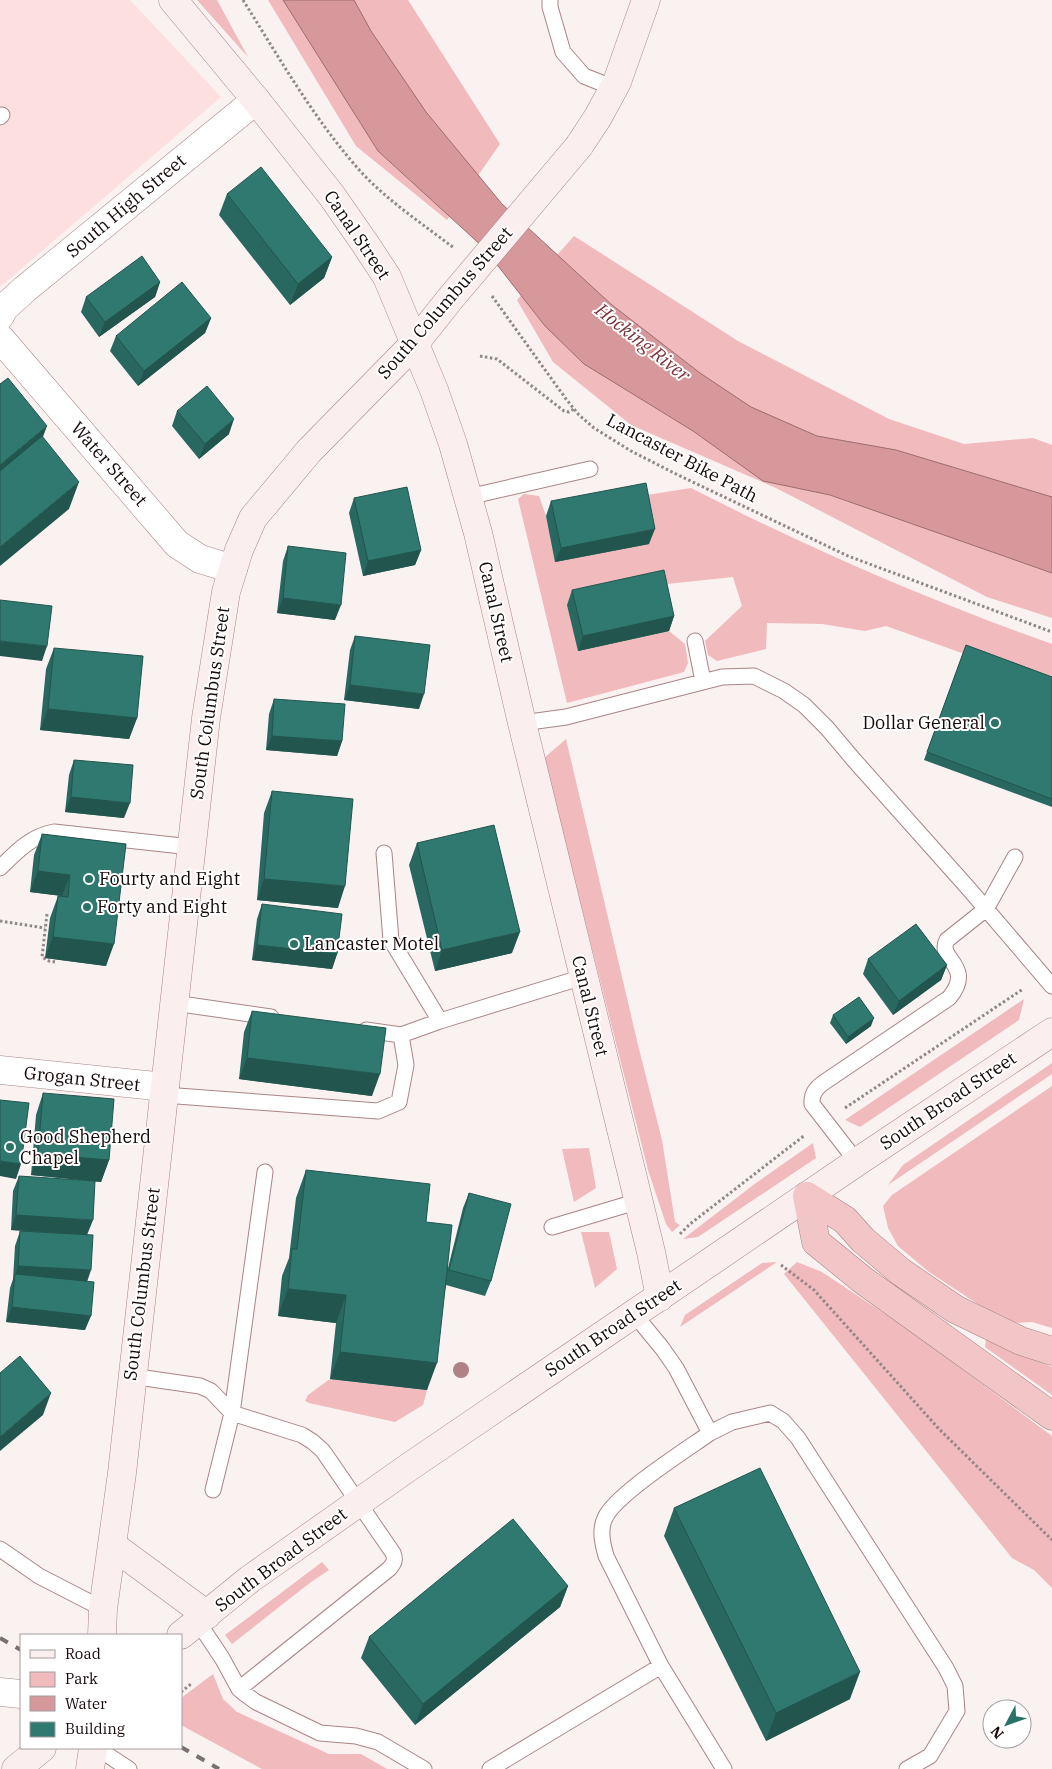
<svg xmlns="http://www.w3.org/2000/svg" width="1052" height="1769" viewBox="0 0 1052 1769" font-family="'IBM Plex Serif',serif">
<rect width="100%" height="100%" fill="#faf1f1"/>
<path fill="#fedfe0" d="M0 0H130L221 97 0 287Z"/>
<path fill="#f1babc" d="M197 0H217L248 57Z
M268 0H408L500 144 447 220 356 146Z
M574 236 738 341 889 419 964 444 1033 438 1052 445V618L987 597 776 488 631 425 553 362 517 300Z
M691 488C808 548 928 600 1052 644V685L886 626 865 631 822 624 767 623 766 649 717 661 708 655 705 641 742 606 733 577 658 585 578 650 669 631 685 644 688 663 684 672 567 703 518 499 524 494 539 496 546 516 556 562 647 495Z
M566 739 638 1045 662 1140 675 1222 680 1225 672 1232 666 1224 648 1170 544 758Z
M1024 999 1019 1020 860 1127 845 1120Z
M1052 1063V1074L888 1185 903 1165Z
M1052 1086V1328L1032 1322 1014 1323 987 1310 929 1272 898 1246 888 1228 883 1206 892 1195Z
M813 1143 816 1158 698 1237 683 1239 756 1183Z
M589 1148 596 1188 574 1202 562 1149Z
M581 1232H609L617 1269 595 1288Z
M777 1262 680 1327 685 1315 762 1263Z
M797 1262 822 1272 912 1332 1052 1436V1588L1034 1570 1012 1558 784 1274Z
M986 1340 1052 1367V1395L985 1347Z
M330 1379 427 1390 423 1405 395 1422 309 1403 305 1401 308 1395Z
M322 1562 329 1570 311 1582 232 1644 225 1635Z
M213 1674 223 1699 237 1712 329 1754H361L387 1769H262L181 1725V1698Z"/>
<path fill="#d6989b" stroke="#9c6d6f" d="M283 0H354L371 31 426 112 502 204 612 305 700 373 751 407 817 436 896 450 1052 497V573L830 495 763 481 693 431 584 364 545 326 484 248 378 151Z"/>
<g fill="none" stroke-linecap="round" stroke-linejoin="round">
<defs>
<path id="lane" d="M550 0V7L563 52 584 76 614 88
M0 117 2 115
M468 497 590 469
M695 641 703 681
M522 723 566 717 722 677 754 676 784 691 804 705 827 728 854 760 969 889 1052 986
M384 853 391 940 440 1021
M0 868C16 852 31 836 54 832L191 847
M174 1003 271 1017
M401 1035 440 1021 583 977
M164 1095 378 1111 399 1102 406 1065 401 1035 366 1030
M857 1162 812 1104C811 1093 817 1087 826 1081L949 998C976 966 936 959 947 940L986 909 1015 857
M552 1227 639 1201
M634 1314 662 1348 676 1368 710 1433 732 1422 770 1413 783 1421 798 1438 946 1668 955 1686 957 1711 930 1756 907 1769
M131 1376 200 1386 211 1391 232 1413 302 1435 313 1442 323 1451 393 1553C396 1560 394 1563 389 1569L239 1689
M213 1490 232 1413 265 1172
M0 1549 39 1576 103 1609
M198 1622 222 1658 239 1689 245 1694 256 1702 320 1733 356 1736 378 1742 424 1769
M661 1666 606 1556C603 1545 599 1530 605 1518 615 1495 686 1450 710 1433
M97 1748 129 1769
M490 1769 661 1666 724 1769"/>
<path id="street" d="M0 316 4 308 25 289 256 100
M0 338 177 544 200 559 233 569
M0 1070 165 1087
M0 1692 21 1694"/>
<path id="secondary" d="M173 0 256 100 332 196 366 245 387 277 434 390 453 444 478 533 522 723 651 1252 660 1297
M579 146 598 117 617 82 646 0
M112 1545 207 1615
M102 1635 103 1609 122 1473 206 718 226 592 239 550 253 518 309 451 415 343 450 299
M181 1635 250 1579 409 1467 857 1162 1052 1032
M16 1769 42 1748
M90 1769 93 1748"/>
<path id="highway" d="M807 1196 816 1242 864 1281 1052 1416
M807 1196 845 1220 863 1240 901 1272 955 1309 1021 1341 1052 1351"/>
</defs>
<use href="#lane" stroke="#ab8486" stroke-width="17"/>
<use href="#street" stroke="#ab8486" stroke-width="29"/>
<use href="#secondary" stroke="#ab8486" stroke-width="29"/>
<use href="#highway" stroke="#a58384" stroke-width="29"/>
<path stroke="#928687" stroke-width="3" stroke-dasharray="2.5 2.5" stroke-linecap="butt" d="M243 0C280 59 315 121 362 173 388 201 424 225 454 248
M492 296 566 399 579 415 594 428 631 451 678 475 848 556 1052 632
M480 356 497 359 564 411 569 412 574 409
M47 914 42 957 49 961 55 962
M0 921 45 928
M845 1108 1023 989
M680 1234 690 1224 805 1135
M781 1265 814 1290 939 1429 1052 1540
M181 1692 191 1684"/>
<use href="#lane" stroke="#fff" stroke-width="15"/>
<use href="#street" stroke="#fff" stroke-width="28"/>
<use href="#secondary" stroke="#fbeeee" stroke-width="28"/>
<use href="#highway" stroke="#f2c5c7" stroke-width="28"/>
<path stroke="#7b6f70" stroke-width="4" stroke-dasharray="9 9" stroke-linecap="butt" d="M0 1638 21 1650
M181 1747 219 1769"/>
<defs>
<path id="secondary-bridge" d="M450 299 579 146"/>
</defs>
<use href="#secondary-bridge" stroke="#ab8486" stroke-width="29" stroke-linecap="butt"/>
<use href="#secondary-bridge" stroke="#fbeeee" stroke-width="28"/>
</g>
<circle fill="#af8287" cx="461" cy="1370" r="8"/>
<path fill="#286860" d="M227 194 332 257 324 278 290 305 219 215Z
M160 282 155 297 99 337 81 312 86 297Z
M211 318 205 333 138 386 110 351 116 336Z
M177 411 229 434 199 459 172 426Z
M354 498 421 550 415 565 363 576 349 513Z
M551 501 649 544 555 562 546 516Z
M288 546 335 620 277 613 283 561Z
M572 590 674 616 669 631 578 651 567 605Z
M355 636 419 709 344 700 350 650Z
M966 645 1052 677V807L924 760Z
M54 648 137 718 129 739 40 730 46 669Z
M274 699 342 741 337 756 266 750 269 714Z
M74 760 124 818 65 812 69 775Z
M272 791 338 908 257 900 264 813Z
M42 834 126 844 106 966 45 958 50 918 58 896H62L30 892 34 855Z
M417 843 512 953 435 971 409 865Z
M262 904 337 954 332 969 252 960 257 919Z
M868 959 947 965 941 980 893 1015 863 974Z
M252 1011 372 1096 239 1079 244 1032Z
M833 1015 871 1026 846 1044 830 1023Z
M43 1093 109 1160 101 1182 31 1175 36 1115Z
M306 1170 426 1222 448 1268 463 1208 469 1193 491 1281 485 1296 446 1285 427 1390 330 1379 336 1323 278 1316 282 1276 289 1258 296 1198Z
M19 1176 87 1235V1281L85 1330 6 1322 10 1288 13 1279 15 1246 20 1231 75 1234 11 1230 13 1191Z
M674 1508 850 1699 766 1741 664 1536Z
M568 1586 560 1607 415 1725 361 1658 369 1637Z"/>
<path fill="#21554e" d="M332 257 324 278 290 305 298 284Z
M160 282 155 297 99 337 105 322Z
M211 318 205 333 138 386 144 371Z
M234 419 229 434 199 459 205 444Z
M47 426 37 453 0 484V465Z
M79 482 69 509 0 566V547Z
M655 529 649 544 555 562 561 548Z
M421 550 415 565 363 576 368 561Z
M283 598 341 605 335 620 277 613Z
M674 616 669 631 578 651 583 636Z
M0 641 47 646 42 661 0 656Z
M350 685 424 694 419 709 344 700Z
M48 709 137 718 129 739 40 730Z
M272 736 342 741 337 756 266 750Z
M71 797 130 803 124 818 65 812Z
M38 871 70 875 62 896 30 892Z
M264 879 345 886 338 908 257 900Z
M520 932 512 953 435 971 442 950Z
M53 937 114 944 106 966 45 958Z
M257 945 337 954 332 969 252 960Z
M947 965 941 980 893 1015 899 1001Z
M874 1018 871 1026 846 1044 848 1037Z
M247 1058 380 1074 372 1096 239 1079Z
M38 1154 109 1160 101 1182 31 1175Z
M0 1161 21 1164 16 1179 0 1176Z
M16 1215 93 1220 87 1235 11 1230Z
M18 1266 91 1270 86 1285 15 1275Z
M288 1289 346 1295 336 1323 278 1316Z
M12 1307 91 1316 85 1330 6 1322Z
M340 1352 437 1363 427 1390 330 1379Z
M51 1393 43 1415 0 1451V1437Z
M568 1586 560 1607 415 1725 423 1704Z
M860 1672 850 1699 766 1741 776 1713Z"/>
<path fill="#2f7970" stroke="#21554e" d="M261 167 332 257 298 284 227 194Z
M142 256 160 282 105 322 86 297Z
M182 282 211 318 144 371 116 336Z
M8 378 47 426 0 465V384Z
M207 386 234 419 205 444 177 411Z
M42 436 79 482 0 547V471Z
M646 483 655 529 561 548 551 501Z
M407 487 421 550 368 561 354 498Z
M288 546 346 553 341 605 283 598Z
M664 570 674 616 583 636 572 590Z
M0 600 52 606 47 646 0 641Z
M355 636 430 645 424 694 350 685Z
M966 645 1052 677V799L927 752Z
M54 648 143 656 137 718 48 709Z
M274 699 345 704 342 741 272 736Z
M74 760 133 765 130 803 71 797Z
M272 791 353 799 345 886 264 879Z
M494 825 520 932 442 950 417 843Z
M42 834 126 844 114 944 53 937 58 896 68 897 70 875 38 871Z
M262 904 342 914 337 954 257 945Z
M916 924 947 965 899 1001 868 959Z
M859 997 874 1018 848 1037 833 1015Z
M252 1011 386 1028 380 1074 247 1058Z
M43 1093 114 1099 109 1160 38 1154Z
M0 1100 29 1103 21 1164 0 1161Z
M306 1170 430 1184 426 1222 452 1225 437 1363 340 1352 346 1295 288 1289 292 1249H297Z
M19 1176 95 1181 93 1220 16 1215Z
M469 1193 511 1204 491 1281 449 1270Z
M20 1231 93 1235 91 1270 18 1266Z
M15 1274 94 1282 91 1316 12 1307Z
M20 1356 51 1393 0 1437V1373Z
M760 1468 860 1672 776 1713 674 1508Z
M513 1519 568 1586 423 1704 369 1637Z"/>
<g fill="#2a7168" stroke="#fff" stroke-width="2">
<circle cx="995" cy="723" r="5"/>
<circle cx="89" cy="879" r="5"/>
<circle cx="87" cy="907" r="5"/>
<circle cx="294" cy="944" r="5"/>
<circle cx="10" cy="1147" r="5"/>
</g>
<g text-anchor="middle" stroke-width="4" stroke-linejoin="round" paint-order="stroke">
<g font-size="18" fill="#160809" stroke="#fff">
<text transform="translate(126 206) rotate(-40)" y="6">South High Street</text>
<text transform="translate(357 235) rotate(56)" y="6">Canal Street</text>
<text transform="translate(445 303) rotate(-49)" y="6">South Columbus Street</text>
<text transform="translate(682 458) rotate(28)" y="6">Lancaster Bike Path</text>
<text transform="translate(109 464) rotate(49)" y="6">Water Street</text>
<text transform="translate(496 612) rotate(77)" y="6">Canal Street</text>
<text transform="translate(210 703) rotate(-82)" y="6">South Columbus Street</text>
<text transform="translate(590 1006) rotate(76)" y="6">Canal Street</text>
<text transform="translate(82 1079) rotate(6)" y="6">Grogan Street</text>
<text transform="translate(948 1101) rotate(-34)" y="6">South Broad Street</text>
<text transform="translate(142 1284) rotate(-83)" y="6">South Columbus Street</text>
<text transform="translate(613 1328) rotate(-34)" y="6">South Broad Street</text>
<text transform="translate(281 1560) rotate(-37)" y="6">South Broad Street</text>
</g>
<g font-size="18" fill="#160809" stroke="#fff" text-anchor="start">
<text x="985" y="729" text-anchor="end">Dollar General</text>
<text x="99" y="885">Fourty and Eight</text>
<text x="97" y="913">Forty and Eight</text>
<text x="304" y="950">Lancaster Motel</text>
<text x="20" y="1143">Good Shepherd<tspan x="20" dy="21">Chapel</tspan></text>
</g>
<g font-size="19" font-style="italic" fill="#7d323a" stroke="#fff">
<text transform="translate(643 342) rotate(38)" y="7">Hocking River</text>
</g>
</g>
<rect x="20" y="1634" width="162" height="115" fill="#ffffff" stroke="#a29c9d"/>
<rect x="30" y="1650" width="25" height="8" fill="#fbeeee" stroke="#a29c9d"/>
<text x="65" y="1659" font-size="15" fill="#160809">Road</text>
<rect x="30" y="1672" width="25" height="15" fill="#f1babc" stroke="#a29c9d"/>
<text x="65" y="1684" font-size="15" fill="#160809">Park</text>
<rect x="30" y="1696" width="25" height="15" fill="#d6989b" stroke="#a29c9d"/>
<text x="65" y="1709" font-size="15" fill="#160809">Water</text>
<rect x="30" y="1722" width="25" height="15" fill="#2f7970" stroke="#a29c9d"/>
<text x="65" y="1734" font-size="15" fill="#160809">Building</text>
<g transform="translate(1007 1724) rotate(229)"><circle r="24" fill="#ffffff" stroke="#a29c9d"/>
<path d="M0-4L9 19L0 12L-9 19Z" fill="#2a7168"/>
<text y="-8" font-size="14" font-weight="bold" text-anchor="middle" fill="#160809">N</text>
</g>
</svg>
